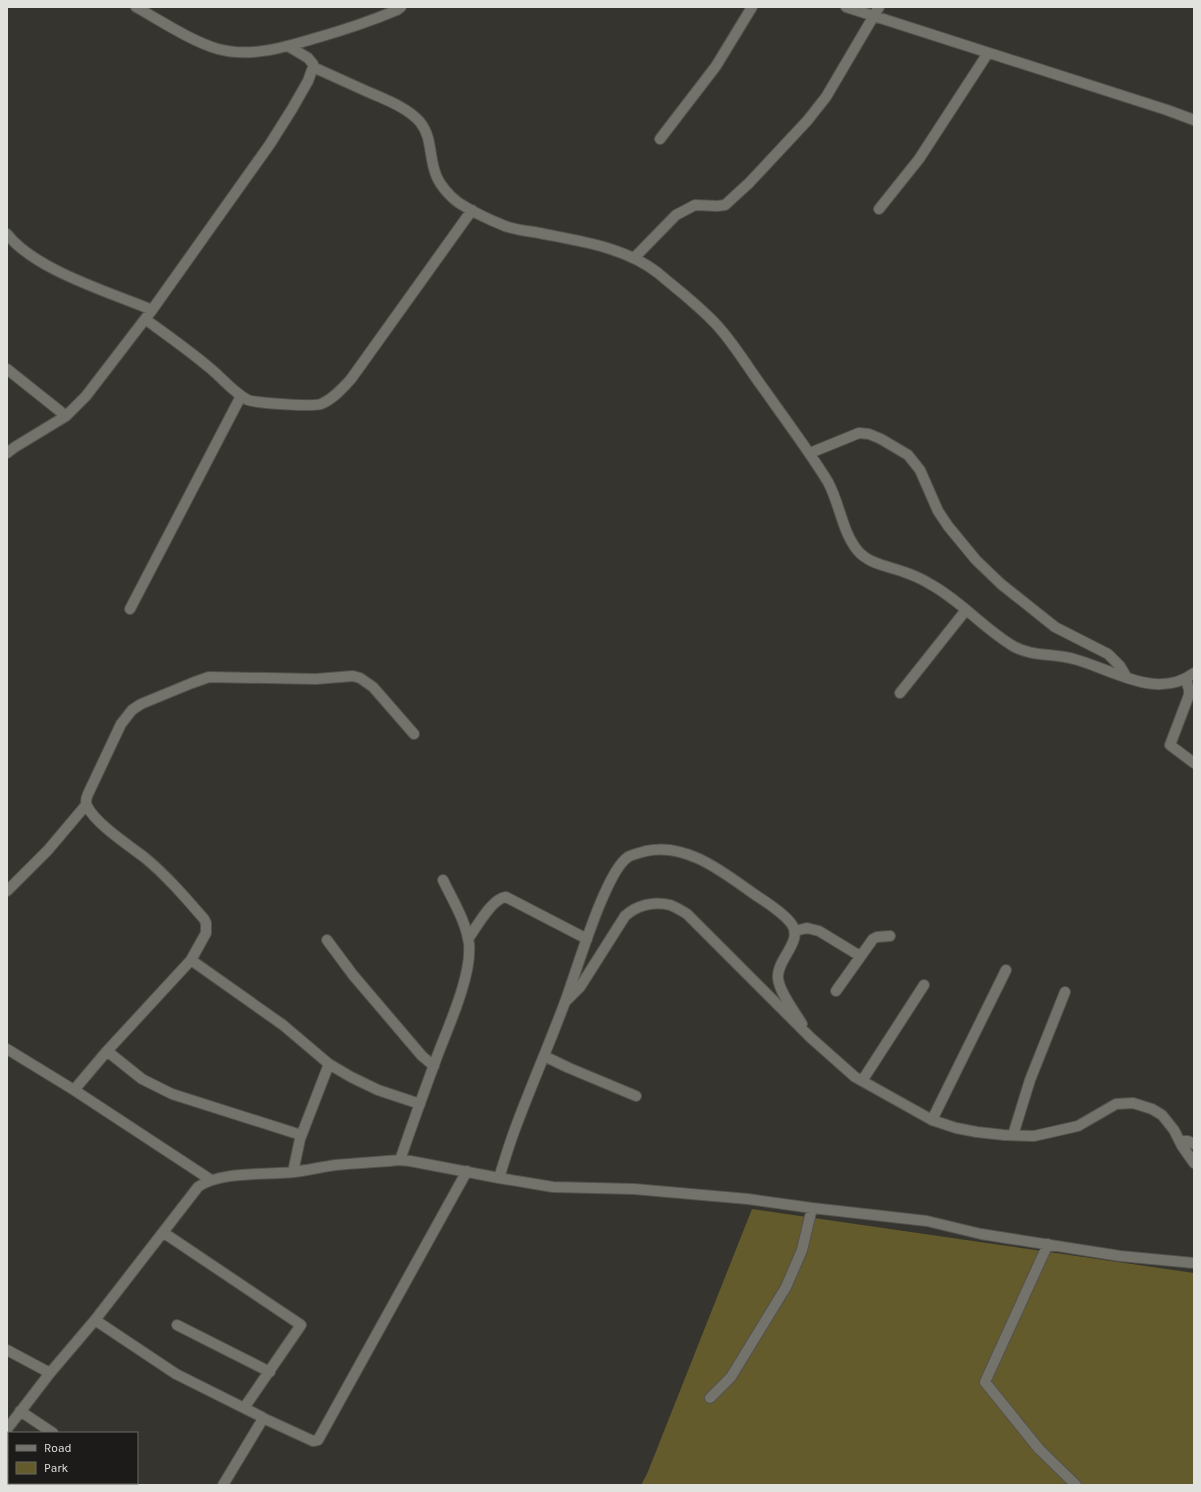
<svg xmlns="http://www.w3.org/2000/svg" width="1201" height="1492" viewBox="0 0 1201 1492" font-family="Karla,sans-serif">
<rect width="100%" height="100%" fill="#35342e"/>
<path fill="#635b2b" d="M752 1209 1194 1273V1485H641L647 1474Z"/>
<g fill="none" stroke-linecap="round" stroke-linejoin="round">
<defs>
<path id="minor" d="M136 7C161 21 191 41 218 49 251 58 285 47 316 38 344 30 371 21 397 10L401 7
M846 7 1167 110 1194 120
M313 67C331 75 348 83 366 91 384 99 407 107 420 122 432 137 429 155 435 172 438 183 449 196 459 203 473 212 490 220 505 226 516 230 528 231 539 233 579 241 625 247 658 273 679 291 705 310 722 331 738 350 751 372 766 392 787 422 809 451 828 482 840 504 842 532 858 551 869 564 888 566 904 572 913 575 922 579 930 584 960 600 983 628 1013 646 1032 657 1054 653 1074 659 1112 669 1157 701 1194 673
M660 139 716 66 752 7
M879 209 919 159 988 53
M7 234C35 270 109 292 152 310
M634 258 676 215 695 205 717 206 725 205 749 183 807 121 826 97 879 7
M145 319C167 335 190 351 211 369 223 379 234 393 248 400 256 403 313 407 321 404 333 399 343 388 351 379L472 210
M7 369 66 416
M7 453 15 447 66 416 86 396 152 310 270 144 292 109 308 81 313 67V64L308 58 288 46
M810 453 859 433 869 434 881 439 908 455 920 470 938 511 948 526 976 560 1001 584 1055 627 1108 654 1120 666 1127 678
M130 609 241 396
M1186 679 1189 690V695L1170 745 1194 763
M900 693 966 610
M7 891 48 850 86 805
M795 931 807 928 819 931 860 956
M468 939C476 928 492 898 506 897L587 939
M327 940 353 975 422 1056 434 1066
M191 960 283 1025 329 1064 351 1077 378 1090 420 1104
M836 991 873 939 877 937 890 936
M565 1002 580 987 625 916C637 905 654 901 670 905 676 907 682 911 687 914L811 1038 855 1077 932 1120 956 1128 977 1132 1004 1135 1034 1136 1078 1126 1116 1104 1133 1103 1152 1109 1162 1115 1174 1130 1182 1146 1194 1163
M7 1049 74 1090 211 1180
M107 1051 142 1079 172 1094 301 1135
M544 1056 569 1068 636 1096
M862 1081 924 985
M74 1090 107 1051 191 960 206 933V923L204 919C185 897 166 875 144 857 128 845 95 823 87 806 85 801 86 798 88 794L121 724 132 710 141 704 192 683 209 677 316 679 353 676 360 678 373 687 414 734
M932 1120 1006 970
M1013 1135 1030 1080 1065 992
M1180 1141H1188L1194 1144
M400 1160C412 1125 425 1089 438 1054 449 1025 472 975 469 944 466 921 453 901 443 880
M293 1172 300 1139 329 1064
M499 1178C504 1162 509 1145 515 1129 531 1086 549 1045 565 1002 576 973 605 872 628 857 633 854 640 853 646 851 686 842 723 872 754 894 766 902 781 911 790 922 806 940 776 959 778 978 779 992 795 1012 802 1024
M164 1233 301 1325 244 1408
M1048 1244 985 1382 1039 1449 1076 1485
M95 1320 176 1374 262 1417 261 1422 223 1485
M177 1325 270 1372
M7 1350 50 1373
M710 1398 731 1377 786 1287 802 1250 812 1208
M20 1411 53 1433
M263 1418 313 1441 318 1440 467 1171
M7 1429 50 1373 95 1320 198 1187C220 1171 267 1175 294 1172 308 1170 322 1167 336 1165 357 1163 379 1162 400 1160L410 1161 499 1178 553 1187 634 1189 748 1199 812 1208 927 1221 981 1234 1120 1256 1194 1263
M130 1483 133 1485"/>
</defs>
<use href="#minor" stroke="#53524e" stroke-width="12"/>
<use href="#minor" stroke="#74736b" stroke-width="10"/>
</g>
<rect width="1201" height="1492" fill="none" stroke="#e1e1dd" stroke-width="16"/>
<rect x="8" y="1432" width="130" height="52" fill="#1c1b19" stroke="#6b6a67"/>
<rect x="16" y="1445" width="20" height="6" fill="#74736b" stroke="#6b6a67"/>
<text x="44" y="1452" font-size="12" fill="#e1e1dd">Road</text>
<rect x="16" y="1462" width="20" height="12" fill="#635b2b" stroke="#6b6a67"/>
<text x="44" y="1472" font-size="12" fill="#e1e1dd">Park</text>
</svg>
